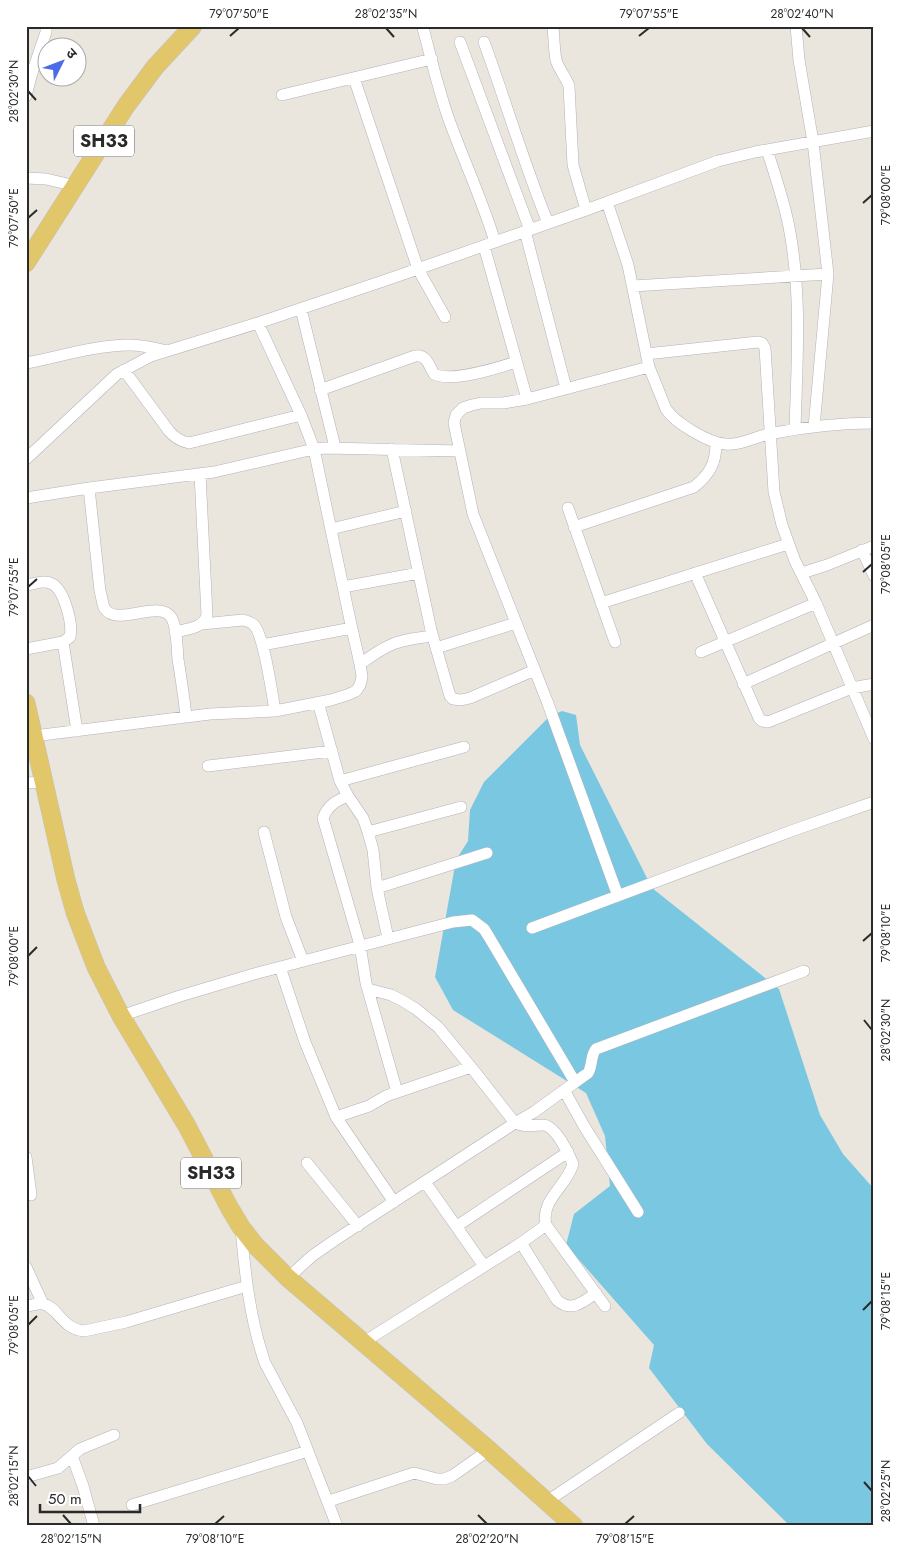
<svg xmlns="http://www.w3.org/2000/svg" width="900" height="1552" viewBox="0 0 900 1552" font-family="Jost,'Noto Sans Devanagari',sans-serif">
<rect width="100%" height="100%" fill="#eae5dd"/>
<path fill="#7ac7e2" d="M562 711 576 715 580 745 652 888 779 989 820 1115 843 1154 874 1189V1526H790L707 1444 649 1368 654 1345 566 1245 574 1214 610 1186 605 1136 586 1093 453 1010 435 977 456 860 468 841 470 810 484 782 549 717Z"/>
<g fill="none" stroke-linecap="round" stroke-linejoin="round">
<defs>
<path id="street" d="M553 26C554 37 554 49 556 60 559 70 566 77 569 86L573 165 586 210
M796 26 799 60 813 142 828 274 814 427
M423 28C431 58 438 88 448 117 463 159 482 199 495 242
M460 42 530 230
M484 42C506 102 524 164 548 223
M354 78 418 269 445 317
M282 95 432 59
M26 96 31 76 46 32V26
M767 150C775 175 784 201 789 227 802 294 797 362 795 429
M26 178 46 179 76 186
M607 202 628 265 649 367 666 409C675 423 709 443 725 444 742 446 757 435 774 433 806 427 840 423 874 423
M525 231 566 388
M484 246 527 399
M633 286 828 274
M301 309 335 447
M646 354 758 342 762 343 765 348 774 492 782 525 795 561 816 603 874 739
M26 363C58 357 97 345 129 345 142 345 155 348 167 351
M124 370 169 431C175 438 180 441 189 443L301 415
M320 390 415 356C427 354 429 366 434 374 452 383 497 368 516 362
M392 449 431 630 450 696 453 699 461 700 470 698 535 670
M26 459 117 374 151 356 258 323 389 279 586 210 718 161 755 152 874 131
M89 488 100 591C102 597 102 604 105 609 117 627 159 599 171 617 177 626 177 648 178 659 181 678 184 697 186 716
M26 498 89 488 214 472 314 449 327 448 460 451
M568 508 615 642
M574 527 694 487C710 474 716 463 716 443
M331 529 406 511
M862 550 874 576
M695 573 759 718 762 721 768 722 852 688 874 684
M802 573 827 565 874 546
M26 585C34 584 43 580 50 583 64 587 73 624 70 637L63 642 26 649
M343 587 419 573
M601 603 788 544
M202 624 243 620C247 621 251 622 254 625 264 636 272 693 275 711
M175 632C187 629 204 628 207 615L200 474
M63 642 77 731
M262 645 352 628
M436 648 516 623
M701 652 816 603
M360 664C389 643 397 640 433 636
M743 684 874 625
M318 702 340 781 348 796 363 818 368 832 373 850 377 888 388 938
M34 736 210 714 275 711 331 700 347 695 356 691 360 685 362 677 360 664 350 620 314 449 301 415 258 323
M208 766 332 751
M340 781 464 747
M26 783 44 782
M348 796C336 801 328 805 323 818L360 945 366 983 397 1092
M264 832 286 917 303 961
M368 832 461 807
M377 888 487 853
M618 896 547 701 473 514 454 423 456 415 463 408 472 405 481 403H503L527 399 649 367
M532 928 794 830 874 802
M280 967 305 1042 336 1117 394 1202
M368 989 391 995 403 1001 416 1009 438 1027 471 1067 515 1123C527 1128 530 1125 542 1125 555 1124 569 1154 573 1164 567 1186 540 1200 546 1225L605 1306
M121 1016 180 996 254 974 453 922 472 920 484 929 489 937 575 1082
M564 1090 584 1126 638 1212
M336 1117 369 1106 386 1096 471 1067
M26 1157 31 1195
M307 1163 358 1226
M425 1182 484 1266
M457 1226 568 1152
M241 1228C245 1274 250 1320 265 1363L297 1423 337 1526
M521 1243 557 1300C571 1313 583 1302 596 1293
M26 1267 43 1304
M288 1278 312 1256 335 1240 515 1123 534 1112 588 1073C593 1065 590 1056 596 1049L804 971
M26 1306C31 1306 38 1303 43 1304 57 1306 62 1329 84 1331L126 1322 247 1286
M364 1342 521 1243 546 1225
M72 1456 83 1486 94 1526
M26 1477 58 1468 80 1449 114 1435
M329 1501 414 1473 437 1479H444L452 1476 489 1450
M546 1502 679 1413
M132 1505 308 1451"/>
<path id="primary" d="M26 263 126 106 155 67 193 26
M26 703 66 880 75 912 96 967 121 1016 187 1126 229 1207 241 1227 255 1245 288 1278 489 1450 574 1526"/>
</defs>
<use href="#street" stroke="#b1b3bc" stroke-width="12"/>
<use href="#primary" stroke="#c3c3c3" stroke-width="19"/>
<use href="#street" stroke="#fff" stroke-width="11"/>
<use href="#primary" stroke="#e2c66a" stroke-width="18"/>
</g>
<path fill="none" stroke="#2a2a2a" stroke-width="2" d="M386 28 394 37M802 28 810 37M230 36 239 28M639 36 649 28M28 91 36 100M863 203 872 195M28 218 37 210M863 572 872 564M28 587 37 579M863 941 872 933M28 956 37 947M864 1020 872 1030M863 1310 872 1301M28 1325 37 1316M28 1476 36 1486M864 1482 872 1491M63 1515 71 1524M478 1515 487 1524M215 1524 224 1516M625 1524 634 1516"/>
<g text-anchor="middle" stroke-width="4" stroke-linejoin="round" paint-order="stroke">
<g fill="#fff" stroke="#6a6a6a" stroke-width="1">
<rect x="74" y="125.5" width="60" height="31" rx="4"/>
<rect x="181" y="1157.5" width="60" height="31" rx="4"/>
</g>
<g font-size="18" font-weight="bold" fill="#2a2a2a">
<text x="104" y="147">SH33</text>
<text x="211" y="1179">SH33</text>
</g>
</g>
<rect width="900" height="1552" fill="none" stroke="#ffffff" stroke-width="55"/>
<g transform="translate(62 62) rotate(48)"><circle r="24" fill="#ffffff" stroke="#aaaaaa"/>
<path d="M0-4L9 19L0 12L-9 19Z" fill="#4d6be8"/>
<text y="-8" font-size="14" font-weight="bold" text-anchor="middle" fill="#2a2a2a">उ</text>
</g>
<path d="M40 1504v8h100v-8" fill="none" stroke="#2a2a2a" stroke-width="2.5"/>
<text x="48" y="1504" font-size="15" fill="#2a2a2a" stroke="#ffffff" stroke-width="4" paint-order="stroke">50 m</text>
<rect x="28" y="28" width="844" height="1496" fill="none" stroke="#2a2a2a" stroke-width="2"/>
<g font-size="12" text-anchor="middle" fill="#2a2a2a">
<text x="239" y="18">79°07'50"E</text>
<text x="386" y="18">28°02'35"N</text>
<text x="649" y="18">79°07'55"E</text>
<text x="802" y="18">28°02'40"N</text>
<text transform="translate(14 91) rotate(-90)" y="4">28°02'30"N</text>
<text transform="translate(886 195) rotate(-90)" y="4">79°08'00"E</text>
<text transform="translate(14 218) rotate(-90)" y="4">79°07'50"E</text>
<text transform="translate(886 564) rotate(-90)" y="4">79°08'05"E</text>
<text transform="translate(14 587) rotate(-90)" y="4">79°07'55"E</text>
<text transform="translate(886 933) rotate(-90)" y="4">79°08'10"E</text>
<text transform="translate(14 956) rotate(-90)" y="4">79°08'00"E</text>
<text transform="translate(886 1030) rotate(-90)" y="4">28°02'30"N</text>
<text transform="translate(886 1301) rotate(-90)" y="4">79°08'15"E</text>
<text transform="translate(14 1325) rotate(-90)" y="4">79°08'05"E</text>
<text transform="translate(14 1476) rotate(-90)" y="4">28°02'15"N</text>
<text transform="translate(886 1491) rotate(-90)" y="4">28°02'25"N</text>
<text x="71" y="1543">28°02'15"N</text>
<text x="215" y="1543">79°08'10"E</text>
<text x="487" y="1543">28°02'20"N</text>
<text x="625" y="1543">79°08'15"E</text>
</g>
</svg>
